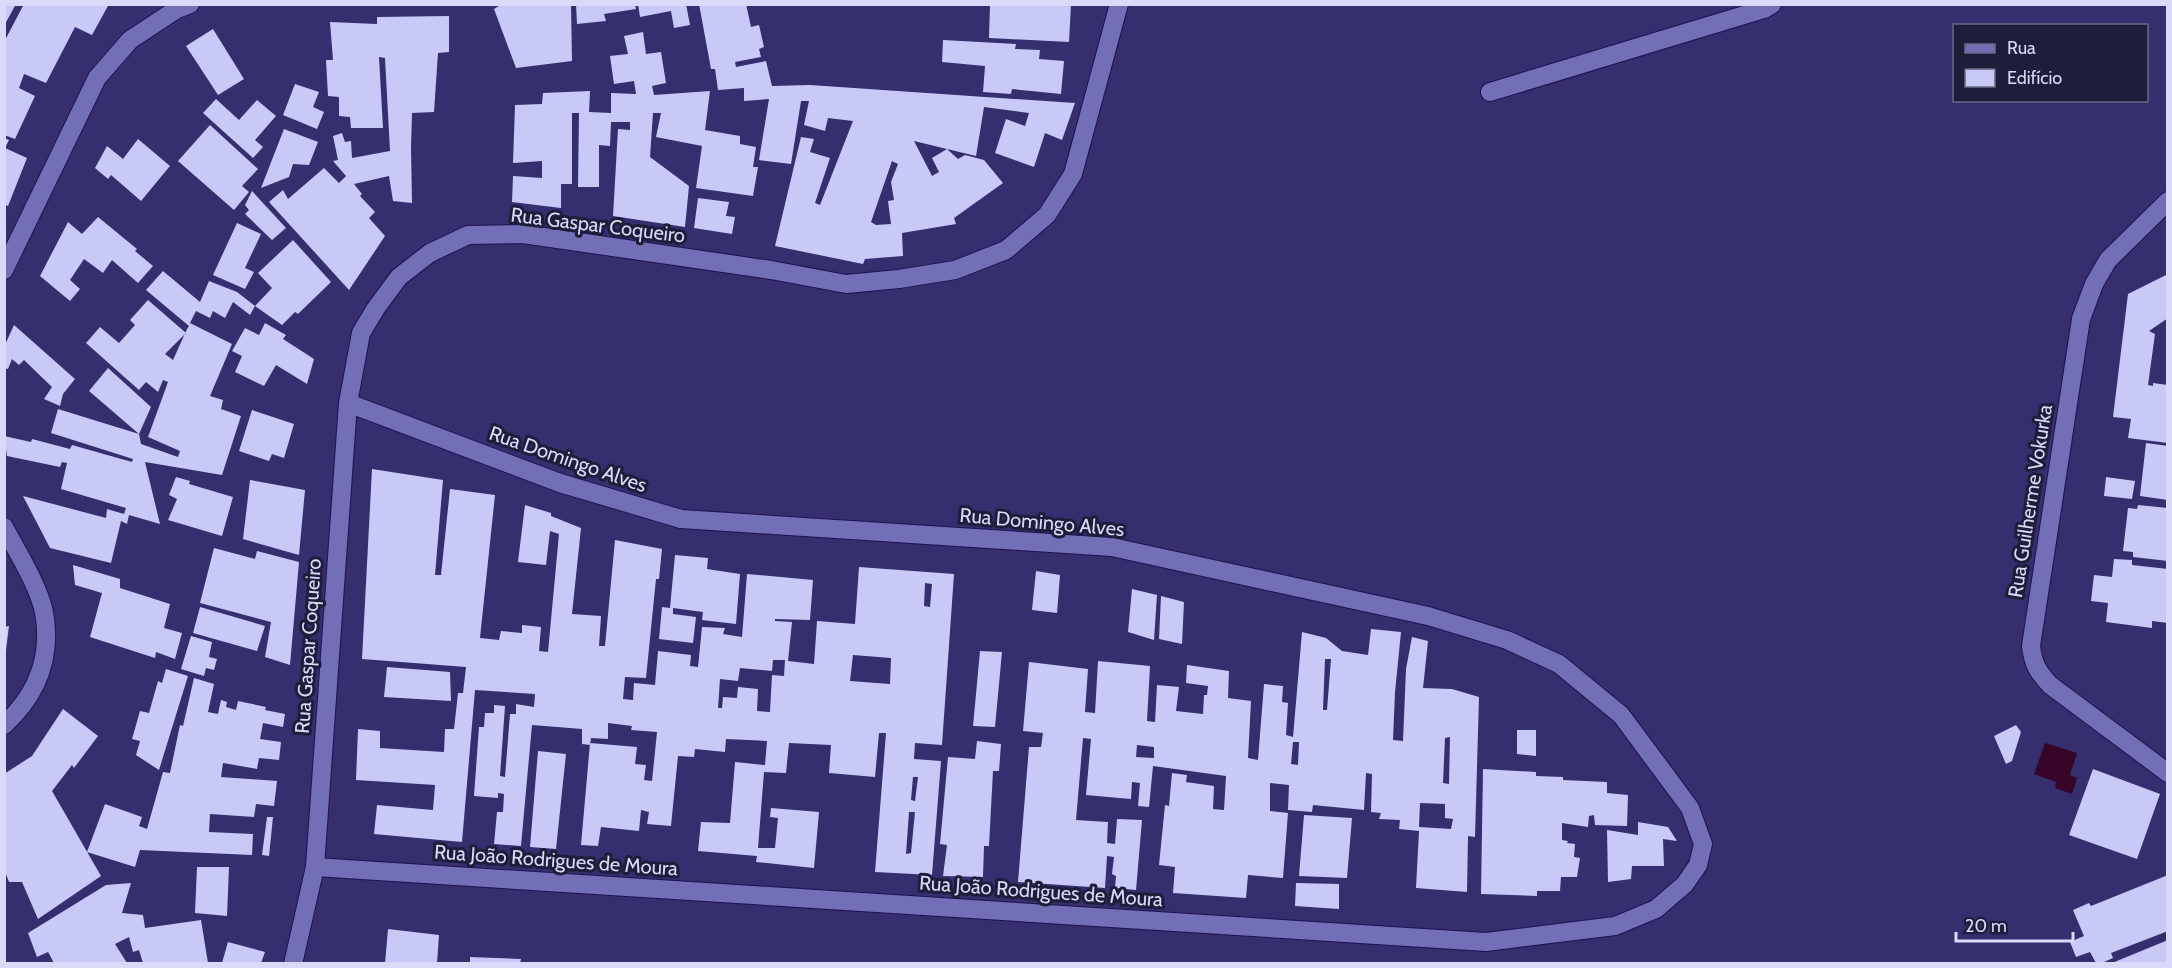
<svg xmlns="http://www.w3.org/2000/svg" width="2172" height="968" viewBox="0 0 2172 968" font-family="Cabin,sans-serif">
<rect width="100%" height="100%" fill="#352e6f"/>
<path fill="#370527" d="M2045 743 2077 753 2070 775 2077 778 2072 794 2055 788 2056 782 2034 774Z"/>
<path fill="#c9c9f8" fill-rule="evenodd" d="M4 4H16L4 26Z
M24 4H109L92 35 75 27 46 83 24 74 19 88 35 96 15 139 4 135V42Z
M502 4H571L572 61 516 68 494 9Z
M576 4H635L636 9 604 14 606 21 577 24Z
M638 4H686L690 25 674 28 671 11 640 17Z
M699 4H746L751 27 759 25 764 47 759 49 761 57 735 62 736 67 766 61 772 86 810 85 1075 103 1062 140 1045 133 1034 167 995 153 1006 119 1025 126 1029 113 984 107 976 156 947 149 958 159 965 155 984 160 1003 183 954 218 956 224 902 233 903 256 865 259 863 264 775 246 801 137 814 139 810 152 830 158 815 203 820 205 853 121 828 118 825 131 804 125 809 101H801L791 164 759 160 769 99 744 101V88L718 90 715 69H711ZM914 141 947 149 932 158 939 172 932 176ZM892 161 898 164 891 182 894 200 888 201 891 224 876 225 871 222Z
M990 4H1071L1069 42 989 38Z
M449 16V52L438 53 434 112 412 113 411 148 412 203 393 201 389 176 354 184 362 194 360 196 375 212 369 218 385 236 349 290 269 202 283 190 288 199 324 168 339 183 346 176 333 161 338 160 333 136 342 133 345 142 351 141 352 158 390 151 385 58 379 57 383 128H351L350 117 339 116V97L328 96 326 60H333L330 22 377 24V17Z
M213 29 244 79 218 95 186 46Z
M643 32 646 54 661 52 666 83 652 86 654 95 710 91 705 130 740 136V144L756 147 753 167H758L753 196 696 188 702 146 656 137 661 113H653L650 157 689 186 685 227 613 216 618 129 630 130V122H611L610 146 599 145V187H578L579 113H572V184H561V208L512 202 513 176 542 178V161L513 163 515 105 542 104 543 93 590 91 589 112 611 113V93L636 94 634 81 614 84 610 56 628 54 624 36Z
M943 40 1016 44 1015 49 1040 50 1039 59 1064 61 1061 94 1012 89 1011 94 983 92 985 66 942 62Z
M295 84 319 92 313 107 324 112 317 129 283 115Z
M216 99 239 120 257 100 276 116 255 140 263 147 253 158 203 113Z
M210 125 258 169 242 186 249 192 234 210 178 161Z
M284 129 318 142 309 165 293 164 289 177 261 188Z
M4 138 9 140 5 148 27 158 8 206 4 204Z
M138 139 170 166 141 201 111 175 108 179 95 168 107 146 123 159Z
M252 191 286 228 272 240 245 214 249 210 245 205Z
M698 198 729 202 726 216 735 217 732 234 694 228Z
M98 217 137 249 135 251 153 266 138 283 112 260 103 273 84 259 70 280 80 289 70 301 40 276 68 222 82 234Z
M237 223 261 234 245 268 254 272 245 289 213 275Z
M293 240 331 282 298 314 295 312 282 325 255 306 272 288 258 273Z
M163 271 200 302 209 281 237 292 255 306 250 315 233 302 225 318 213 311 210 318 196 311 190 323 232 344 210 396 223 400 221 409 241 416 222 475 145 462 160 524 129 515 127 524 121 521 111 563 50 548 23 496 106 518 107 509 124 514 126 508 61 489 67 463 62 462 60 467 7 456 4 436 31 442 32 439 70 449 72 445 132 462 133 459 51 433 58 409 139 434 141 444 178 457 180 451 148 437 168 382 163 380 158 392 146 382 139 390 86 343 100 327 119 343 135 325 130 320 148 300 186 333 165 354 173 360 187 329 189 326 146 290Z
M2168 274V318L2149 331 2155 334 2148 385 2153 386V383L2168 385V443L2128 438 2131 419 2113 417 2128 294Z
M265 323 286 335 283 339 314 359 307 384 276 365 264 386 235 372 242 356 232 351 245 328 259 335Z
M14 325 75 379 63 394 60 406 44 399 52 387 24 360 19 365 12 359 8 369 4 368V347Z
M108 368 151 407 139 434 89 391Z
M252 410 294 424 284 458 272 454 269 461 239 451Z
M2146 443 2168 446V500L2140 496Z
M372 469 443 480 435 575H441L450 489 495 495 480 638 499 640 501 631 522 633V625L541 627 539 651 548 652 559 534 550 531 546 565 518 562 525 505 551 513V516L581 528 572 614 601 616 599 646H605L615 540 662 549 659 579H656L646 678 625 677 623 699 633 700 634 683 655 685 658 651 691 655 690 666 698 667 702 627 725 628 723 634 742 637 747 574 813 580 810 620 775 619V621L792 622 788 661 814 664 817 621 855 624 859 567 954 574 942 745 915 743 914 759 941 761 932 875 875 872 886 733H879L875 777 829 773 831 745 789 743 786 773 764 772 758 848H775L778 818 770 817 771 808 819 812 814 868 756 862 757 856 698 851 701 822 730 823 735 762 765 765 767 741 726 739 725 752 695 749 694 757 678 756 671 826 647 824 649 812 641 810 639 831 601 827 598 846 581 845 590 743 637 747 635 764 646 765 644 780 652 781 657 732 631 730 632 726 608 723V739L591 738 590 745 582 744V729L532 725 521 846 494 844 497 812H503L504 794 498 793V798L474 796 479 727H484L485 713H494V705L505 706 500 776 505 777 510 714H516V704L534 707 535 694 475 690 462 842 374 834 377 805 433 810 435 785 356 780 358 729 380 731V748L444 752 445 729H454L458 693H463L466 667 362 659ZM925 583 932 584 930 607 924 606ZM853 655 891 658 890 684 850 681ZM773 660H785L784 676 772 675 770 712 757 711 758 689 738 687 737 698 723 697 722 708H718L720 679 738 681 740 668 772 671ZM913 777H918L915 801 911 800ZM909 812H915L911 853 906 854Z
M176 477 190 481 189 484 233 497 222 536 168 520 177 499 169 495Z
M2106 477 2135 481 2132 499 2104 496Z
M250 480 305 490 299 555 243 539Z
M2138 505 2168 508V561L2133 557V552L2123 551 2128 508 2137 509Z
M214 548 255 559 257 551 299 562 290 665 265 657 271 622 200 603Z
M675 555 708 558 707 569 740 574 736 624 702 620 703 612 673 608V614L696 617 693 643 659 639 662 607 670 608Z
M2114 559 2132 560V565L2168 569V623L2152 621V628L2106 622 2108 603 2091 601 2094 575 2112 577Z
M73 565 120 579V588L170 604 164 628 182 633 175 659 156 652 155 658 90 637 102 593 75 585Z
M1036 571 1060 575 1057 613 1032 610Z
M1132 589 1157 595 1154 640 1128 632Z
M1161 596 1184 602 1182 644 1159 639Z
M200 607 265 626 257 651 193 633Z
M9 626 6 650H4V627Z
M1371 629 1401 632 1395 692 1393 740 1403 741 1406 669 1412 637 1428 641 1423 688 1452 689 1479 697 1475 837 1468 836 1467 892 1416 888 1419 831 1399 829 1400 820 1379 819 1381 813 1371 812 1372 774 1366 773 1364 810 1313 805 1312 812 1288 810 1289 785 1270 783V811L1288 813 1283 878 1248 875 1246 898 1173 893 1175 867 1159 865 1165 805 1169 806 1172 773 1187 775 1186 782 1214 786 1213 809 1224 810 1226 776 1153 766 1149 807 1138 806 1140 783 1132 782 1131 799 1086 795 1091 739 1083 738 1076 820 1108 822 1107 843 1115 844 1117 819 1142 820 1136 890 1115 888 1116 876 1112 874 1114 857 1107 856 1105 888 1018 882 1029 747H1041L1043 733 1023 731 1029 662 1088 669 1085 712 1095 713 1098 661 1150 666 1147 721 1155 722 1157 685 1179 687 1176 711 1203 714 1204 695H1207L1208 686 1186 683 1187 665 1229 671 1228 698 1251 701 1248 758 1258 760 1264 684 1283 686 1282 702 1288 703 1286 735 1293 737 1302 632 1326 638 1342 651 1368 655ZM1325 659H1331L1327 710H1323ZM1450 737 1449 784 1443 783 1445 738ZM1293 742H1299L1298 765 1291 764ZM1137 745 1154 747V758L1136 757ZM1420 803 1445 804V818L1453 819 1451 829 1419 827Z
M191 636 212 642 209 657 217 659 214 670 206 668 204 676 181 669Z
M980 651 1002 652 995 727 973 726Z
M387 667 450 672 451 701 384 697Z
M166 669 188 676 159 770 136 755 140 741 132 739 140 711 149 713 158 681 162 683Z
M194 678 214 684 208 712 218 714 221 700 227 702 226 707 236 710 238 701 266 707 265 710 285 714 283 727 263 723 260 739 281 742 279 760 259 758 257 769 223 763 221 777 277 781 274 806 256 804 254 817 210 814 209 832 253 834 252 855 140 850 135 867 87 852 105 804 142 817 139 826 147 829 163 772 170 773 180 725 183 726Z
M63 709 98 736 74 768 72 765 52 791 101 876 38 919 22 882H9L4 869V774L32 756Z
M2016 725 2021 732 2012 761 2006 764 1994 736Z
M1517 730H1536V756L1517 754Z
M977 741 1001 744 999 771H993L989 846H984L983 877 943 876 947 845 940 844 948 757 975 759Z
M538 751 566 754 556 849 530 847Z
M1483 769 1536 772V776L1563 777V780L1607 782V793L1628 795 1627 826 1595 825 1594 815 1589 816 1588 827 1562 823V840L1568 841 1567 843 1575 844 1574 857 1580 858 1577 877H1561L1560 891H1537V896L1481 894Z
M2093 769 2160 794 2137 859 2069 835Z
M1304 815 1352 818 1347 878 1299 876Z
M267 817H273L269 856 262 855Z
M1638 822 1668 827 1677 841 1663 839 1664 866H1632L1631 879 1608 882 1607 830 1638 835Z
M197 867H229L227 916 195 913Z
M2168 875V931L2111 953 2113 958 2104 962 2105 963H2096L2090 952 2076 957 2070 942 2084 936 2073 910 2089 903 2091 906Z
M131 883 122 913 143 915 145 928 201 920 208 963H143L139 950 133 952 129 937 115 944 127 963H54L48 952 37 957 28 933 106 885Z
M1296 883 1339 884V909L1295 906Z
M388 929 439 935 437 963H385Z
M2168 940V963H2112Z
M228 942 265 952 261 963H222Z
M470 957 521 959 520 963H470Z"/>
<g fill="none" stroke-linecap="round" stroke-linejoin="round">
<defs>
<path id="minor" d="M1490 92 1764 9 1772 4
M2168 201 2108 260 2094 284 2081 319 2031 646C2033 664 2038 672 2050 685L2168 773
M4 270 97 78 130 40 177 9 190 4
M4 527C17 551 39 587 44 612 52 657 38 694 4 725
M315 867 1486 942 1615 926 1656 909 1685 884 1698 865 1703 844 1690 808 1621 715 1559 664 1507 640 1428 616 1112 547 681 519 560 483 348 403
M293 964 315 867 348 403 361 333 376 308 399 277 430 253 468 235 523 234 771 270 846 284 899 279 955 270 1006 250 1047 215 1073 174 1119 4"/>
</defs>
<use href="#minor" stroke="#1f1251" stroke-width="20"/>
<use href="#minor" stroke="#726fb6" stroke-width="18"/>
</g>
<g text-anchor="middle" stroke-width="6" stroke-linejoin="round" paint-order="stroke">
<g font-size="20" fill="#d9d9f9" stroke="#1e1d3a">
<text transform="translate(598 225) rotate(7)" y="7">Rua Gaspar Coqueiro</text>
<text transform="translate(568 459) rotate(19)" y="7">Rua Domingo Alves</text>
<text transform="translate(2030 501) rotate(-81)" y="7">Rua Guilherme Vokurka</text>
<text transform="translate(1042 522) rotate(5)" y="7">Rua Domingo Alves</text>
<text transform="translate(308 646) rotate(-86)" y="7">Rua Gaspar Coqueiro</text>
<text transform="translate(556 860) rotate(4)" y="7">Rua João Rodrigues de Moura</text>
<text transform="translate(1041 891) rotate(4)" y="7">Rua João Rodrigues de Moura</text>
</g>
</g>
<rect width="2172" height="968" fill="none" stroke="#d9d9f9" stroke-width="12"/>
<rect x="1953" y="24" width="195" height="78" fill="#1e1d3a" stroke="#696886" stroke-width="1.5"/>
<rect x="1965" y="44" width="30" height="9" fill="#726fb6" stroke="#696886" stroke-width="1.5"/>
<text x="2007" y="54" font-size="18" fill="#d9d9f9">Rua</text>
<rect x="1965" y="69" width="30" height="18" fill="#c9c9f8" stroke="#696886" stroke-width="1.5"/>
<text x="2007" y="84" font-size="18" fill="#d9d9f9">Edifício</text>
<path d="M1956 932v9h117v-9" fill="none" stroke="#d9d9f9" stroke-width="3"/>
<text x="1965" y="932" font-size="18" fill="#d9d9f9" stroke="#1e1d3a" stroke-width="4.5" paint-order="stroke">20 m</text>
</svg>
